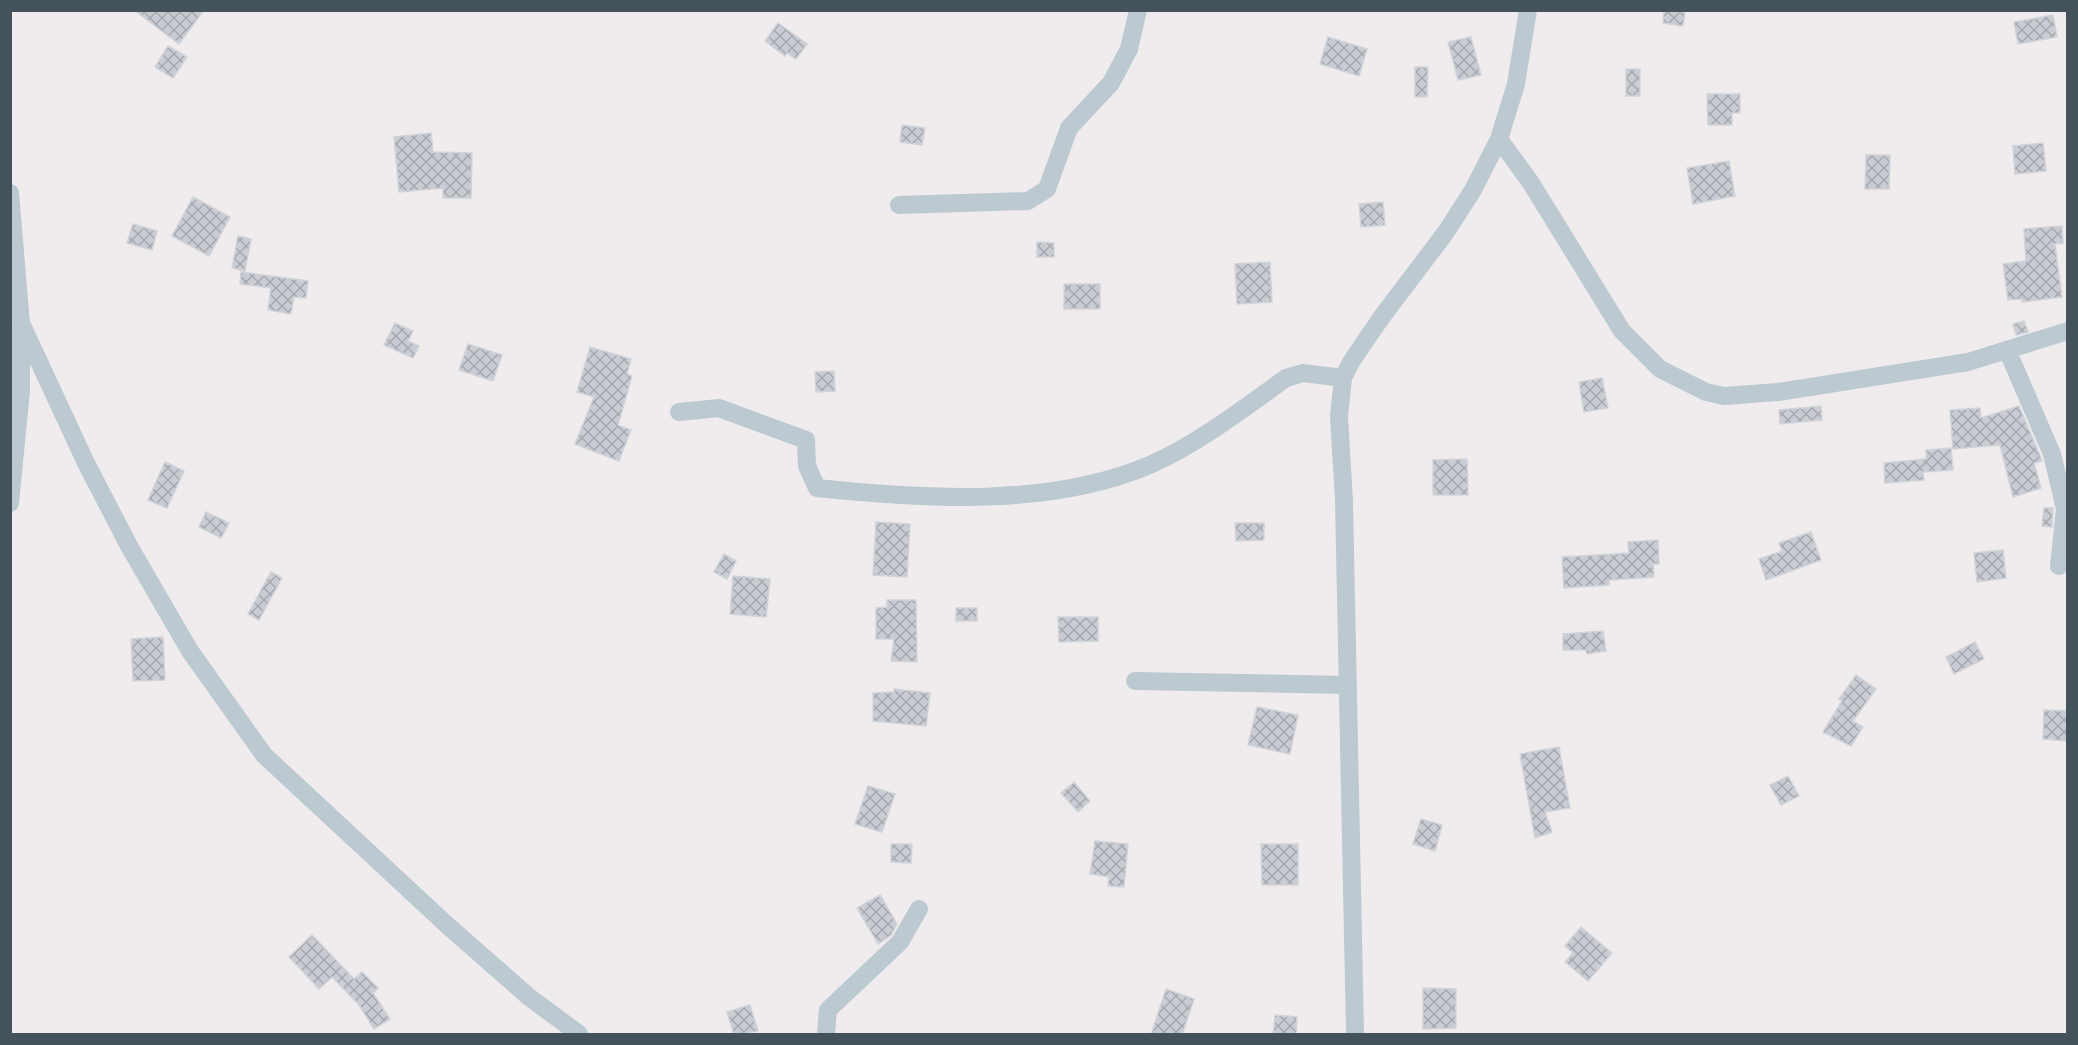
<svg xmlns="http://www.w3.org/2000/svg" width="2078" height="1045" viewBox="0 0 2078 1045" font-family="Karla,sans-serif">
<defs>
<pattern id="building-cross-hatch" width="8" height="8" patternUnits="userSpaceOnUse" patternTransform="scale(1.5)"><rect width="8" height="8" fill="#c9ccd2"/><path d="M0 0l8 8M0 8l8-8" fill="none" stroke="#a5a8ae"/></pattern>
</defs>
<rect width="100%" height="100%" fill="#f0eced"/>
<path fill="url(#building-cross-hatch)" stroke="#d0d3d9" stroke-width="1.5" d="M134 10H204L179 44Z
M1664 10 1685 12 1683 26 1663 23Z
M2053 15 2057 37 2018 44 2014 22Z
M778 23 807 44 796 59 787 53 785 56 765 41Z
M1328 37 1367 49 1359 76 1320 64Z
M1471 37 1481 75 1458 80 1448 42Z
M168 46 187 57 173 78 155 67Z
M1415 67H1428L1427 97H1415Z
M1626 69H1640V96H1626Z
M1707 94H1740V113H1732V125H1708Z
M902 125 925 128 922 145 900 142Z
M431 133 433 152 472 153 471 198H443V188L399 192 394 137Z
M2043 143 2046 171 2015 174 2013 146Z
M1866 155H1890L1889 189H1865Z
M1729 161 1735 196 1693 204 1687 168Z
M193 197 230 217 209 256 172 236Z
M1383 202 1385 225 1361 227 1359 204Z
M133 224 157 231 152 250 127 243Z
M2062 226 2063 243 2055 244 2062 297 2022 302V299L2008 300 2003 264 2026 261 2024 229Z
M238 236 251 239 245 271 232 268Z
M1037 242 1054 243V257H1037Z
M1270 262 1272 302 1237 304 1235 264Z
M241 272 308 281 306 298 294 297 291 314 268 310 271 288 240 284Z
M1064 284H1100V309H1064Z
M2024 321 2028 332 2016 335 2013 324Z
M395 323 413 331 408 341 419 346 413 358 384 345Z
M468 344 502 355 493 381 459 370Z
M590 347 631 359 627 374 632 376 618 425 631 430 619 461 575 444 594 397 577 392Z
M834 371 835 391 816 392 815 372Z
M1602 378 1608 408 1584 412 1579 382Z
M1821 406 1822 420 1780 424 1779 410Z
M2019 406 2041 458 2042 461 2034 463 2041 488 2013 497 2000 445 1953 449 1950 410 1980 408 1981 418Z
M1951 448 1953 470 1923 472 1924 480 1885 483 1884 463 1926 459V450Z
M1467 459 1468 495H1433V460Z
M165 462 184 471 167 508 148 500Z
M2044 508H2053L2052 527 2042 526Z
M206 512 229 523 221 538 199 527Z
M876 522 910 524 907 577 873 575Z
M1235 523H1264V540L1236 541Z
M1811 532 1821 560 1766 580 1759 559 1782 551 1779 543Z
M1658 540 1659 564H1653L1654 577 1609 580V585L1564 588 1562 557 1629 553 1628 542Z
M2003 550 2006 578 1977 582 1974 553Z
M724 554 736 561 727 579 714 572Z
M271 572 282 578 259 620 248 614Z
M733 576 770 579 766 617 730 614Z
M887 600H916L917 662 891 661 894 639H876V608L887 607Z
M956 608H977V621H956Z
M1058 617H1098V641L1059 642Z
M1603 631 1606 651 1587 654 1586 650H1563V634Z
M163 637 165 680 133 681 131 639Z
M1975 642 1984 659 1954 674 1946 657Z
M1856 675 1876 689 1853 721 1863 727 1851 746 1823 732 1842 701 1839 699Z
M894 689 930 693 926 726 873 721V693L894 692Z
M1257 707 1298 715 1290 754 1248 745Z
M2044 710 2067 711V741L2043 739Z
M1559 747 1570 808 1545 812 1552 832 1535 838 1520 754Z
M1788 776 1799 796 1781 805 1770 785Z
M1074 782 1090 801 1078 812 1061 793Z
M868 786 895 794 882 832 855 824Z
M1421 819 1442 825 1435 851 1413 844Z
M1095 841 1128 844 1124 887 1108 886 1109 877 1090 874Z
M891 844H912L911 863 891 862Z
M1261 844H1298V885H1262Z
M880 895 897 924 891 935 878 944 857 908Z
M1581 927 1612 953 1588 981 1565 962 1573 953 1565 946Z
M312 935 354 979 362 972 378 988 373 993 390 1019 374 1029 359 1005 332 977 319 989 289 957Z
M1423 988 1456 989V1028L1423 1029Z
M1166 989 1194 999 1182 1035H1151Z
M750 1005 758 1031 734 1035 727 1012Z
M1275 1015 1297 1017 1296 1035H1273Z"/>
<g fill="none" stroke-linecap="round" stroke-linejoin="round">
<path stroke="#bcc9d1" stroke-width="18" d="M1499 139 1531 183 1622 331 1660 369 1706 392 1724 396 1778 392 1968 362 2068 331
M10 193 21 323 86 463 129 546 190 651 264 755 447 925 529 997 579 1034
M899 205 1028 201 1047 189 1069 128 1111 83 1129 49 1138 10
M2008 352 2052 454 2065 509 2059 566
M679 412 719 408 806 440 807 466 817 488C924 499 1051 508 1152 464 1200 442 1243 409 1286 378L1303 373 1343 378
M10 503 21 391V328
M1135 681 1347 685
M826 1034 828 1010 900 942 919 909
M1355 1034 1344 501 1339 416 1343 378 1351 362 1381 318 1446 232 1473 190 1499 139 1516 84 1528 10"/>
</g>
<rect width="2078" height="1045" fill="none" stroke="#44525c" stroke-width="24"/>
</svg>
